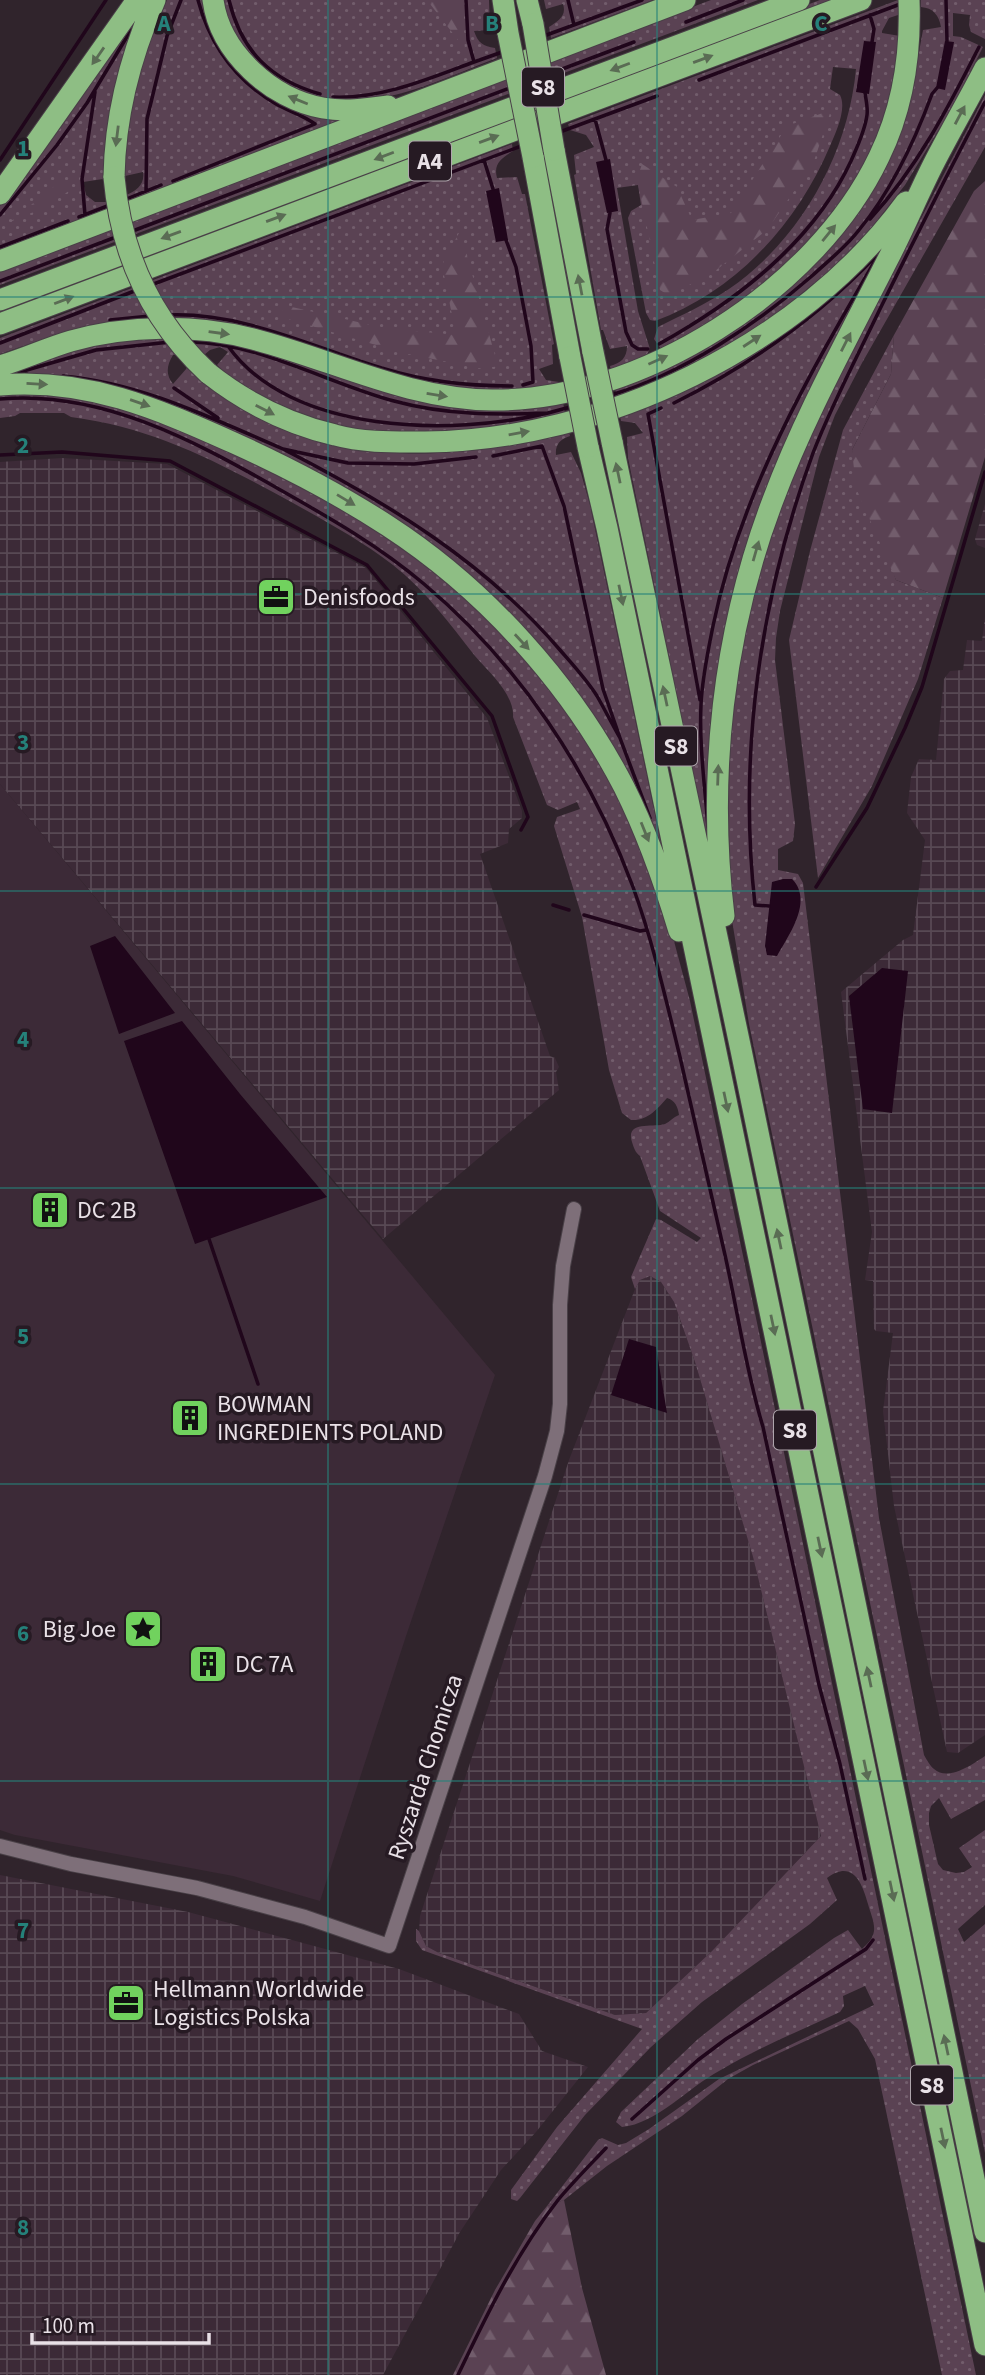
<svg xmlns="http://www.w3.org/2000/svg" width="985" height="2375" viewBox="0 0 985 2375" font-family="'Source Sans 3',sans-serif">
<defs>
<pattern id="industrial-grid" width="8" height="8" patternUnits="userSpaceOnUse" patternTransform="scale(1.75)"><rect width="8" height="8" fill="#3c2a37"/><path d="M0 4h8M4 0v8" fill="none" stroke="#584954"/></pattern>
<pattern id="grass-dots" width="8" height="8" patternUnits="userSpaceOnUse" patternTransform="scale(1.75)"><rect width="8" height="8" fill="#5a4253"/><path d="M2 2h.1M6 6h.1" fill="none" stroke="#725d6c" stroke-width="1.8" stroke-linecap="round"/></pattern>
<pattern id="forest-firs" width="22" height="20" patternUnits="userSpaceOnUse" patternTransform="scale(1.75)"><rect width="22" height="20" fill="#5a4253"/><path d="M5 1l3.5 6h-7zM16 11l3.5 6h-7z" fill="#725d6c"/></pattern>
</defs>
<rect width="100%" height="100%" fill="#30242c"/>
<path fill="#3c2a37" d="M0 784 495 1375 406 1636 320 1901 233 1876 15 1835 0 1830Z"/>
<path fill="url(#industrial-grid)" d="M62 458 167 464 366 568 487 718 522 811V818L509 829 508 843 480 854 550 1056 555 1058 559 1067 556 1072 559 1090 383 1239 0 784V462Z
M985 504V548L977 545 975 539Z
M985 617V1735L958 1753 947 1752 894 1506 883 1411 893 1333 876 1331 874 1329 873 1281 865 1280 872 1232 841 992 903 940 913 935 925 840 907 813 911 777 919 759 936 760 944 679 950 671 963 670 967 640 982 641Z
M650 1276 661 1282 674 1302 695 1362 753 1557 821 1836 712 1951 646 2013 615 2015 439 1953 426 1946 419 1931 420 1916 569 1460 635 1289 640 1280Z
M0 1875 188 1912 399 1969 519 2014 542 2051 588 2067 536 2132 501 2170 460 2232 383 2375H0Z"/>
<path fill="url(#grass-dots)" d="M146 0 114 93 108 119 103 179 83 182 86 195 95 202H106L107 210 0 250V206Z
M167 0H206L221 43 343 121 127 202 126 195C137 191 145 184 143 172L125 176C123 114 143 56 167 0Z
M222 0H489L490 30 474 31C478 43 483 46 495 48L497 58C426 85 353 125 281 81 249 61 232 35 222 0Z
M544 0H653L551 38 549 27C558 21 567 16 563 4L546 9Z
M711 0H758L0 285V268Z
M820 0H838L0 315V308Z
M898 0H900L901 14 889 18 882 31V33L900 36 890 107 861 176 810 242 768 281 706 325 661 349 654 339 658 327C682 315 706 304 729 289 800 240 848 155 856 69L833 67 830 89 840 95C847 109 836 132 830 146 797 224 736 291 655 321L650 320 646 313 628 218 631 211 641 205 638 185 617 188 638 311 650 349 646 356 611 371 610 366C621 363 627 358 627 346L610 349 603 330H601L574 175 576 174 574 155 594 147 586 135 570 130 568 124Z
M921 0H985V39L971 32 969 25 970 15 953 13V36L961 37 983 47 952 108 905 185 872 227 835 266 773 317 707 359 617 398 615 388 789 288 838 239 864 204 892 152 911 96 923 30 941 27C939 15 933 8 921 7Z
M985 95V147L862 363 835 415 819 457 780 611 776 638 775 660 795 824 793 841 778 849V870L798 874 803 883 879 1518 924 1755C927 1760 930 1766 934 1769 948 1782 973 1764 985 1756V1800L951 1819 939 1798 931 1806 929 1813V1825L938 1864 943 1870 956 1873 964 1872 972 1867 959 1848 985 1830V1905L958 1929 964 1942 985 1924V2153L749 1024 731 914 725 802 737 665 758 568 803 446Z
M512 144 513 151C502 158 493 163 497 178L517 177 522 194H525L554 344 552 345 553 364 539 369 546 380 559 382V384L517 390 472 389 415 381 270 334 55 335 0 354V338Z
M887 239 763 503 711 862 628 458 627 437 643 433 635 423 621 421 620 416C695 391 766 353 825 300 847 281 866 259 887 239Z
M894 335 891 374 852 450 896 580 943 598 918 679 872 786 818 878 789 640 810 551 843 430Z
M190 338 253 347 395 395 416 400 563 402 565 414C540 419 516 425 491 428 399 441 286 434 217 365L228 352 220 347 210 350 204 355H173C167 365 165 374 173 384L187 368C296 466 434 468 569 432L570 436C560 439 555 445 556 455L571 452 581 473 590 505 665 862 495 604 217 427 0 374 76 349 118 340Z
M0 392H51L152 415 333 501 440 574 520 652 575 722 620 798 667 915 690 1001 976 2375H942L875 2059 858 2029 849 2021 753 2065 728 2079 682 2116 607 2166 564 2200 547 2206 598 2140 602 2138 618 2145 626 2143 649 2129 719 2079 874 2005 865 1986 843 1996 844 2006 840 2012C800 2031 757 2048 719 2071 689 2087 656 2124 622 2127L616 2122 621 2112 698 2039 742 2004 834 1938 848 1930 862 1949C867 1944 873 1939 874 1931 875 1922 870 1912 868 1904 862 1883 853 1859 827 1878L837 1900 810 1924 702 2002 651 2047 585 2115 520 2198 517 2201 511 2199V2190L557 2127 642 2029 422 1950 416 1941V1929L419 1931 426 1946 439 1953 615 2015 646 2013 712 1951 821 1836 753 1557 695 1362 674 1302 661 1282 650 1276 640 1280 635 1289 631 1277 656 1219 661 1220 697 1242 701 1238 660 1211 640 1156C635 1152 634 1148 632 1142 625 1120 654 1128 665 1124 670 1122 673 1117 679 1115 678 1107 675 1100 667 1098 657 1109 648 1121 631 1120L622 1113 609 1070 582 917 554 826 557 817 580 809 577 802 558 810 547 805 513 717C515 695 488 671 475 656 450 624 425 590 393 565 362 541 327 522 293 503 219 463 156 428 71 417L64 413H20L15 416 0 418Z"/>
<path fill="url(#forest-firs)" d="M427 0H460L465 49Z
M831 110 813 164 767 230 710 275 668 295 660 290 637 179 642 164 677 187 692 220 731 213 787 126Z
M63 179 72 189 43 208 10 222Z
M985 181V457L943 598 896 580 856 488 852 450 891 374 894 335 974 191Z
M460 231 498 366 483 369 403 353 281 317 283 305 384 328 456 335 442 265Z
M564 2200 582 2288 606 2375H453L495 2290 535 2221 547 2206Z"/>
<path fill="#20061b" d="M864 41 876 42 869 94 856 92Z
M945 41 954 42 945 90 936 88Z
M610 159 618 211 607 213 596 162Z
M499 188 508 240 496 242 486 191Z
M783 879H792C814 901 788 936 777 956L767 955 765 946 772 882Z
M115 936 175 1013 119 1034 90 946Z
M882 968 908 971 892 1113 863 1109 849 996Z
M182 1021 240 1094 327 1197 195 1244 124 1041Z
M629 1339 656 1347 667 1413 611 1395Z"/>
<g fill="none" stroke-linecap="round" stroke-linejoin="round">
<path stroke="#20061b" stroke-width="3.5" d="M229 0C241 51 271 80 320 94
M466 0 468 40 474 62 505 51
M568 0 574 25
M946 0 947 41
M870 15 874 29 872 42
M686 22 743 0
M541 37 642 0
M549 74 634 42
M699 80 903 3
M333 97C382 99 428 79 474 62
M595 119 606 160
M557 133 657 96
M0 160 106 0
M484 160 493 189
M173 181 315 124C303 115 288 111 276 104 235 80 210 45 198 0
M146 191 147 119 167 36 181 0
M124 200 161 185
M610 213 607 229 626 332 632 345 638 349H648
M0 215 57 145 87 103 134 25
M85 215 82 179 95 92
M79 217 110 205
M870 219C917 168 948 108 979 47
M130 232 512 87
M506 240 516 267 531 346 533 382 523 385
M0 247 68 221
M0 281 116 237
M151 285 524 145
M168 315C244 312 314 348 385 369 427 382 468 386 512 386
M110 320 150 316
M188 342C254 341 330 384 394 401 445 415 496 415 548 413 453 436 291 435 228 346
M0 343 137 290
M659 344C736 301 813 243 851 161 857 147 865 131 867 115 868 108 866 100 865 93
M27 374H13L96 350 170 342
M63 376C141 383 211 418 283 449
M174 388 218 418
M611 395C683 374 757 324 813 275 828 261 846 247 859 230 892 190 914 143 932 94L937 88
M0 399C100 390 193 440 277 488 328 517 378 545 424 584 519 664 590 771 633 887 653 942 666 1000 680 1057 695 1123 710 1189 725 1255 738 1313 746 1371 763 1427L819 1685 840 1764 865 1879
M674 403C750 365 816 319 875 257
M661 408 648 414 700 700
M548 413 574 406
M0 455 62 452 170 461 367 565 492 716 528 817 521 830
M476 457 414 464 348 463 283 449C386 502 484 561 560 650 573 665 587 680 597 696 605 710 612 724 620 738L603 689 564 506 542 446 493 456
M620 738 650 818
M708 827C705 787 699 745 701 705 702 678 708 651 713 626 741 490 811 371 880 252
M816 887 867 808 905 728 922 687 985 472
M553 905 569 910
M769 906 755 905C738 752 760 598 813 453 832 404 857 357 880 309 914 240 949 171 985 102
M584 915 640 931 646 930
M209 1239 258 1384
M632 2119 698 2060 726 2039 866 1949 873 1940
M458 2375C487 2314 516 2254 558 2200 573 2182 590 2165 606 2148"/>
<defs>
<path id="minor" d="M0 1846 71 1864 197 1888 305 1917 389 1946 545 1476 557 1431 560 1404V1305L563 1266 574 1209"/>
<path id="motorway" d="M213 0C220 53 272 99 323 108 345 112 366 109 388 106
M503 0 508 33
M527 0 533 24
M554 150 593 352
M533 157 570 357
M114 177C115 117 131 55 155 0
M0 194 137 0
M0 261 685 0
M0 300 799 0
M0 324 861 0
M0 366C24 359 47 348 71 341 128 325 195 324 253 339 334 360 407 399 492 400 640 402 816 290 879 157 903 108 911 54 909 0
M208 373C246 403 288 424 335 435 364 443 395 442 425 442 602 441 801 346 906 202
M0 385C87 378 156 408 234 443 287 467 339 494 388 526 485 589 571 684 624 787 647 833 664 881 679 931
M612 442 741 1050 985 2232
M588 447 607 528 985 2345
M724 916C707 777 723 631 773 500 804 417 847 340 887 261 904 229 918 194 935 161 951 130 969 99 985 68"/>
</defs>
<use href="#minor" stroke="#494047" stroke-width="16"/>
<use href="#motorway" stroke="#494047" stroke-width="23"/>
<use href="#minor" stroke="#7e6f79" stroke-width="14"/>
<use href="#motorway" stroke="#8ebe84" stroke-width="21"/>
<defs>
<path id="motorway-bridge" d="M533 24 554 150
M508 33 533 157
M114 177C121 255 151 320 208 373
M593 352 612 442
M570 357 588 447"/>
</defs>
<use href="#motorway-bridge" stroke="#494047" stroke-width="23" stroke-linecap="butt"/>
<use href="#motorway-bridge" stroke="#8ebe84" stroke-width="21"/>
</g>
<defs><path id="oneway-solid" d="M-6-.8H1V-3.2L6.5 0L1 3.2V.8H-6Z" transform="scale(1.75)"/></defs>
<g fill="#5a6c54">
<use href="#oneway-solid" transform="translate(98 56) rotate(125)"/>
<use href="#oneway-solid" transform="translate(703 59) rotate(-20)"/>
<use href="#oneway-solid" transform="translate(620 67) rotate(159)"/>
<use href="#oneway-solid" transform="translate(298 100) rotate(-158)"/>
<use href="#oneway-solid" transform="translate(960 115) rotate(-62)"/>
<use href="#oneway-solid" transform="translate(117 136) rotate(97)"/>
<use href="#oneway-solid" transform="translate(489 139) rotate(-20)"/>
<use href="#oneway-solid" transform="translate(384 156) rotate(159)"/>
<use href="#oneway-solid" transform="translate(276 218) rotate(-20)"/>
<use href="#oneway-solid" transform="translate(829 233) rotate(-51)"/>
<use href="#oneway-solid" transform="translate(171 235) rotate(160)"/>
<use href="#oneway-solid" transform="translate(580 285) rotate(-101)"/>
<use href="#oneway-solid" transform="translate(64 300) rotate(-21)"/>
<use href="#oneway-solid" transform="translate(219 333) rotate(8)"/>
<use href="#oneway-solid" transform="translate(752 341) rotate(-33)"/>
<use href="#oneway-solid" transform="translate(846 342) rotate(-63)"/>
<use href="#oneway-solid" transform="translate(658 360) rotate(-24)"/>
<use href="#oneway-solid" transform="translate(37 384) rotate(3)"/>
<use href="#oneway-solid" transform="translate(437 395) rotate(9)"/>
<use href="#oneway-solid" transform="translate(140 403) rotate(19)"/>
<use href="#oneway-solid" transform="translate(265 410) rotate(27)"/>
<use href="#oneway-solid" transform="translate(519 433) rotate(-10)"/>
<use href="#oneway-solid" transform="translate(618 473) rotate(-102)"/>
<use href="#oneway-solid" transform="translate(346 500) rotate(31)"/>
<use href="#oneway-solid" transform="translate(756 551) rotate(-74)"/>
<use href="#oneway-solid" transform="translate(621 595) rotate(78)"/>
<use href="#oneway-solid" transform="translate(522 642) rotate(47)"/>
<use href="#oneway-solid" transform="translate(665 696) rotate(-102)"/>
<use href="#oneway-solid" transform="translate(718 775) rotate(-88)"/>
<use href="#oneway-solid" transform="translate(645 832) rotate(68)"/>
<use href="#oneway-solid" transform="translate(726 1102) rotate(78)"/>
<use href="#oneway-solid" transform="translate(779 1239) rotate(-102)"/>
<use href="#oneway-solid" transform="translate(773 1325) rotate(78)"/>
<use href="#oneway-solid" transform="translate(820 1547) rotate(78)"/>
<use href="#oneway-solid" transform="translate(869 1677) rotate(-102)"/>
<use href="#oneway-solid" transform="translate(866 1770) rotate(78)"/>
<use href="#oneway-solid" transform="translate(892 1891) rotate(78)"/>
<use href="#oneway-solid" transform="translate(946 2045) rotate(-102)"/>
<use href="#oneway-solid" transform="translate(943 2138) rotate(78)"/>
</g>
<path fill="none" stroke="#25817a" stroke-width="2" stroke-opacity="0.55" d="M328 0V2375M657 0V2375M0 297H985M0 594H985M0 891H985M0 1188H985M0 1484H985M0 1781H985M0 2078H985"/>
<defs>
<symbol id="office-square" viewBox="-11 -11 22 22"><rect x="-9" y="-9" width="18" height="18" rx="4" fill="#71d25e" stroke="#261a23"/><path d="M-6-3h4V-5.5h4V-3h4V5H-6ZM-1-4.5V-3h2v-1.5ZM-6 0V1H6V0Z" fill="#111"/></symbol>
<symbol id="building-square" viewBox="-11 -11 22 22"><rect x="-9" y="-9" width="18" height="18" rx="4" fill="#71d25e" stroke="#261a23"/><path d="M-4-6H4V6H1V3H-1V6H-4ZM-2.5-4.3h1.7v1.8h-1.7ZM.8-4.3h1.7v1.8H.8ZM-2.5-1h1.7V.8h-1.7ZM.8-1h1.7V.8H.8Z" fill="#111"/></symbol>
<symbol id="sight-square" viewBox="-11 -11 22 22"><rect x="-9" y="-9" width="18" height="18" rx="4" fill="#71d25e" stroke="#261a23"/><path d="M0-6L1.8-2.2L6-1.7L2.9 1.2L3.7 5.4L0 3.3L-3.7 5.4L-2.9 1.2L-6-1.7L-1.8-2.2Z" fill="#111"/></symbol>
</defs>
<g fill-rule="evenodd">
<use href="#office-square" x="254" y="575" width="44" height="44"/>
<use href="#building-square" x="28" y="1188" width="44" height="44"/>
<use href="#building-square" x="168" y="1396" width="44" height="44"/>
<use href="#sight-square" x="121" y="1607" width="44" height="44"/>
<use href="#building-square" x="186" y="1642" width="44" height="44"/>
<use href="#office-square" x="104" y="1981" width="44" height="44"/>
</g>
<g text-anchor="middle" stroke-width="7" stroke-linejoin="round" paint-order="stroke">
<g fill="#261a23" stroke="#aea5ac" stroke-width="2">
<rect x="522" y="67.5" width="42" height="39" rx="5"/>
<rect x="409" y="141.5" width="42" height="39" rx="5"/>
<rect x="655" y="726.5" width="42" height="39" rx="5"/>
<rect x="774" y="1410.5" width="42" height="39" rx="5"/>
<rect x="911" y="2065.5" width="42" height="39" rx="5"/>
</g>
<g font-size="23" font-weight="bold" fill="#e9e1e7">
<text x="543" y="95">S8</text>
<text x="430" y="169">A4</text>
<text x="676" y="754">S8</text>
<text x="795" y="1438">S8</text>
<text x="932" y="2093">S8</text>
</g>
<g font-size="24" fill="#e9e1e7" stroke="#261a23" text-anchor="start">
<text x="303" y="605">Denisfoods</text>
<text x="77" y="1218">DC 2B</text>
<text x="217" y="1412">BOWMAN<tspan x="217" dy="28">INGREDIENTS POLAND</tspan></text>
<text x="116" y="1637" text-anchor="end">Big Joe</text>
<text x="235" y="1672">DC 7A</text>
<text x="153" y="1997">Hellmann Worldwide<tspan x="153" dy="28">Logistics Polska</tspan></text>
</g>
<g font-size="24" fill="#e9e1e7" stroke="#261a23">
<text transform="translate(425 1767) rotate(-72)" y="8">Ryszarda Chomicza</text>
</g>
</g>
<g font-size="23" text-anchor="middle" font-weight="bold" fill="#25817a" stroke="#261a23" stroke-width="7" stroke-linejoin="round" paint-order="stroke">
<text x="164" y="31">A</text>
<text x="492" y="31">B</text>
<text x="821" y="31">C</text>
<text x="23" y="156">1</text>
<text x="23" y="453">2</text>
<text x="23" y="750">3</text>
<text x="23" y="1047">4</text>
<text x="23" y="1344">5</text>
<text x="23" y="1641">6</text>
<text x="23" y="1938">7</text>
<text x="23" y="2235">8</text>
</g>
<path d="M32 2333v10h177v-10" fill="none" stroke="#e9e1e7" stroke-width="3.5"/>
<text x="42" y="2333" font-size="21" fill="#e9e1e7" stroke="#261a23" stroke-width="5" paint-order="stroke">100 m</text>
</svg>
